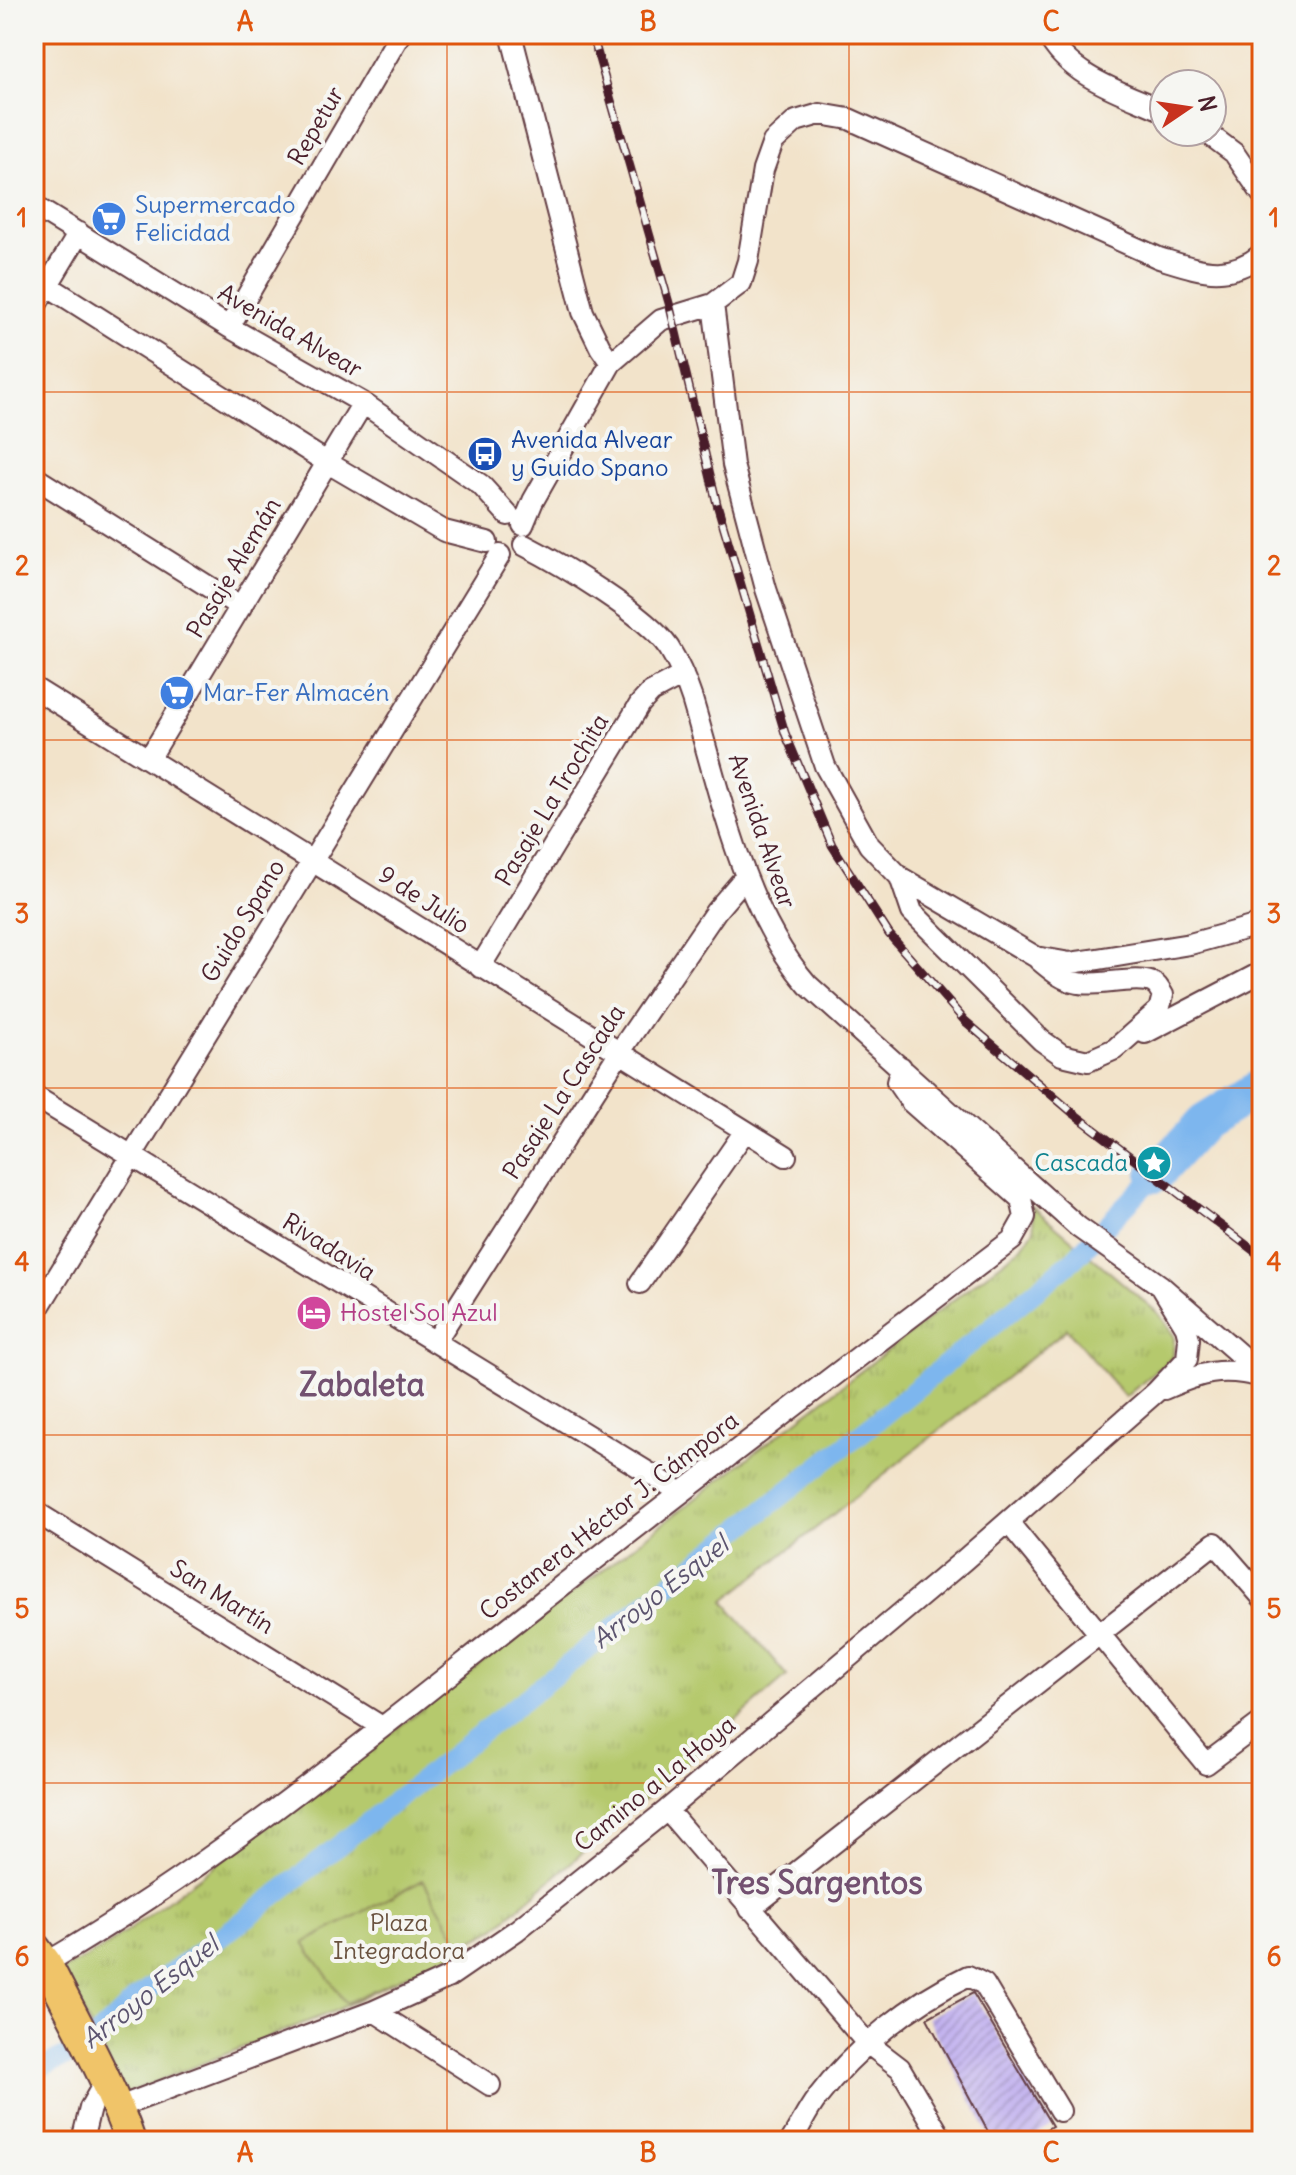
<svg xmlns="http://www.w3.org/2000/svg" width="1296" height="2175" viewBox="0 0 1296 2175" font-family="Delius,sans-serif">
<defs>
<pattern id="grass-tufts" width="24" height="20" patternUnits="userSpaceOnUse" patternTransform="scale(2)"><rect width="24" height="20" fill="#b5c96d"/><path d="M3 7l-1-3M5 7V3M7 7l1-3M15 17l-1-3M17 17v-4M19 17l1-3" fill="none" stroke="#9dac5f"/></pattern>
<pattern id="building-hatch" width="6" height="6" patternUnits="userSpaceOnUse" patternTransform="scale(2)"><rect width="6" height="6" fill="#bfaeef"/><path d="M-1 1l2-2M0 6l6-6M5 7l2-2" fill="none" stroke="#9d8dc2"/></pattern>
</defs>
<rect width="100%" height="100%" fill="#f6f6f2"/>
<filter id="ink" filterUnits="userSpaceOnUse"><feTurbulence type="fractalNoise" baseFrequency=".0125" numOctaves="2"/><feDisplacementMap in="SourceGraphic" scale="16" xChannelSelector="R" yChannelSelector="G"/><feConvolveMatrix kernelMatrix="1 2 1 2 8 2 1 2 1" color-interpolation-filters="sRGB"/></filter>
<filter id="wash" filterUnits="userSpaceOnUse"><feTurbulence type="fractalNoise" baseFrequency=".006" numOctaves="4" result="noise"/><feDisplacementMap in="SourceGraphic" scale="32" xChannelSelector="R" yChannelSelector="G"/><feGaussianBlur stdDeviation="1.8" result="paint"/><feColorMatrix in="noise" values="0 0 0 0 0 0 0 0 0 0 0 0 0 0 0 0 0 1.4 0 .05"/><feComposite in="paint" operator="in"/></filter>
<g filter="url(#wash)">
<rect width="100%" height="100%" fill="#f2e3ca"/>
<path fill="url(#grass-tufts)" stroke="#80744c" stroke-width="2" d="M1032 1206 1159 1314 1174 1336 1173 1357 1125 1397 1067 1329 724 1601 787 1676 493 1930 337 2010 125 2094 62 1971 110 1944 361 1756 1022 1247 1034 1230Z"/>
<path fill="#b5c96d" stroke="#80744c" stroke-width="2" d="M423 1880 463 1949 346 2003 304 1943Z"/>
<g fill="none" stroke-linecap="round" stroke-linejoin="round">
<path stroke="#7db6ee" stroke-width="20" d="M34 2071 80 2050 95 2039 137 1998 248 1917 879 1419 1074 1259 1155 1175"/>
<path stroke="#7db6ee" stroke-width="36" d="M1155 1175 1204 1122 1262 1086"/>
</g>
<g id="blocks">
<path fill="url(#building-hatch)" d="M973 1993 1052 2126 1025 2141H993L927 2018Z"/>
</g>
</g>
<g filter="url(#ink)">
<use href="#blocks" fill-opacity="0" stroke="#633c43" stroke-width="2"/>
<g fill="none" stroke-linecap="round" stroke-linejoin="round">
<defs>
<path id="minor" d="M511 34 583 312 600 347 611 363
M1047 34C1070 78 1122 92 1164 111
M1206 132 1234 153 1262 194
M34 206 229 327 363 403 481 485 508 515
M34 277 328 463 444 531 487 542
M713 304 733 465 766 589 825 766 869 845 900 877 1036 957 1070 963 1098 959 1190 944 1262 924
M34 308 79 233
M229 327 400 34
M34 477 241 607
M523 525 533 501 611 363 661 320 713 304 741 283 748 261 763 170 773 142 796 121 820 114 849 119 1159 258C1199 270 1227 282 1262 254
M524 545C561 564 647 615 669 648 679 664 686 681 692 699 720 792 743 911 808 985L1078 1227 1161 1286 1262 1374
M34 688 786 1156
M149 759 363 403
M900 877 912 912 1041 1040 1062 1055 1088 1061 1115 1049 1159 1010 1163 995C1160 991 1159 987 1155 984 1140 974 1098 987 1078 983 1062 980 1051 970 1039 960
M480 967 640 704 651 692 683 675
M1145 1033 1262 972
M34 1096 680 1492
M640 1283 745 1131
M34 1315 500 555
M435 1342 619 1053 716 911 746 876
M1164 1389C1201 1373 1221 1366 1262 1377
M34 1511 382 1727
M1008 1522 1206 1764 1262 1722
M667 1810 866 2042 900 2068 943 2141
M750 1909 1215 1543 1262 1597
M46 1963C221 1861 377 1731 536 1606 693 1482 853 1361 1012 1240L1025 1217 1021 1199 910 1101 897 1082 901 1067
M374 2011 490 2085
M119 2107 374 2011 447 1978 517 1930 667 1810 963 1561 1156 1392 1187 1359 1189 1339 1186 1327 1161 1286
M82 2141 90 2108 106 2080
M791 2141C800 2127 807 2111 817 2098 854 2049 912 2002 968 1976L984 1984 1060 2111"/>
<path id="highway" d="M34 1947 46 1963C75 2022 109 2079 130 2141"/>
</defs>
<use href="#minor" stroke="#633c43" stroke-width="24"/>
<use href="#highway" stroke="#633c43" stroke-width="34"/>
<use href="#minor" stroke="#fff" stroke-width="20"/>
<use href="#highway" stroke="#f0c469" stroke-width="30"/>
<defs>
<path id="rail" d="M592 34 669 303 717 504 785 733 832 845 889 934 965 1021 1073 1113 1262 1257"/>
</defs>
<use href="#rail" stroke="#4a1f2b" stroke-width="9"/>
<use href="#rail" stroke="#f6f6f2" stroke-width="6" stroke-dasharray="18" stroke-linecap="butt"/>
</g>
</g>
<path fill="none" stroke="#e0560e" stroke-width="2" stroke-opacity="0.55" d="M447 34V2141M849 34V2141M34 392H1262M34 740H1262M34 1088H1262M34 1435H1262M34 1783H1262"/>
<defs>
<symbol id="supermarket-disc" viewBox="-11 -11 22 22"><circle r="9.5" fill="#3f7fe0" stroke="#f6f6f2"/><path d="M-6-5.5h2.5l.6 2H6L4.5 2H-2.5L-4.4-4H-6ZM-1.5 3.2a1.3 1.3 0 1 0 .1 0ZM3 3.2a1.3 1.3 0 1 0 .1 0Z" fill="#fff"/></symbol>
<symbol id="bus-disc" viewBox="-11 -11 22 22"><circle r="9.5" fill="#1a4fb4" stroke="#f6f6f2"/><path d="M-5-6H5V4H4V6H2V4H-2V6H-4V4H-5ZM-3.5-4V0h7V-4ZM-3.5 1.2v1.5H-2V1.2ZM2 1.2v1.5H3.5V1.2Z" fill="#fff"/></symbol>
<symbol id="sight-disc" viewBox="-11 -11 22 22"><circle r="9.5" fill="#0f9aa8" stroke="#f6f6f2"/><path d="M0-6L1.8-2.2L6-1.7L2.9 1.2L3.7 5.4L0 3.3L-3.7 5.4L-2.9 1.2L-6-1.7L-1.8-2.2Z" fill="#fff"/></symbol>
<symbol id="hotel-disc" viewBox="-11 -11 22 22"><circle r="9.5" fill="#d1479c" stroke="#f6f6f2"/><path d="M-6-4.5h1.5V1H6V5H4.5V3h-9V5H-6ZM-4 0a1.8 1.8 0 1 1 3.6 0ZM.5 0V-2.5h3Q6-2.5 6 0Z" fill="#fff"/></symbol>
</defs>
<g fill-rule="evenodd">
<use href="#supermarket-disc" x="89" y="199" width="40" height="40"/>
<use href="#bus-disc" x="465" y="434" width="40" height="40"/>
<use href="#supermarket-disc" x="157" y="673" width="40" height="40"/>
<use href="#sight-disc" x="1134" y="1143" width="40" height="40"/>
<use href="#hotel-disc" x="294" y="1293" width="40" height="40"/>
</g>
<g text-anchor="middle" stroke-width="8" stroke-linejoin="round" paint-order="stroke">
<g font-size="24" fill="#4a1f2b" stroke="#f6f6f2">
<text transform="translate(316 126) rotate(-60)" y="8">Repetur</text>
<text transform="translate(290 331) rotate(30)" y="8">Avenida Alvear</text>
<text transform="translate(234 568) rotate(-59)" y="8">Pasaje Alemán</text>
<text transform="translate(552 800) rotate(-59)" y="8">Pasaje La Trochita</text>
<text transform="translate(762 831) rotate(71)" y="8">Avenida Alvear</text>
<text transform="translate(424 900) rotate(33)" y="8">9 de Julio</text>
<text transform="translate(243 921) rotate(-59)" y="8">Guido Spano</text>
<text transform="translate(564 1092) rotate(-57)" y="8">Pasaje La Cascada</text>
<text transform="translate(329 1247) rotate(32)" y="8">Rivadavia</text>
<text transform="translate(609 1516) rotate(-38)" y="8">Costanera Héctor J. Cámpora</text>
<text transform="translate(222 1597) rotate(32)" y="8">San Martín</text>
<text transform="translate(655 1784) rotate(-39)" y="8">Camino a La Hoya</text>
</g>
<g font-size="24" fill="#366cbe" stroke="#f6f6f2" text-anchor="start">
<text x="135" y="213">Supermercado<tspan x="135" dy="28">Felicidad</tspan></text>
<text x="203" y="701">Mar-Fer Almacén</text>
</g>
<g font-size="24" fill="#164399" stroke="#f6f6f2" text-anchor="start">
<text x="511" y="448">Avenida Alvear<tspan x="511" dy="28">y Guido Spano</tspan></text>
</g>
<g font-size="24" fill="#0d838f" stroke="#f6f6f2" text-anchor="end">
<text x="1128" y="1171">Cascada</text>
</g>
<g font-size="24" fill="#b23c85" stroke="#f6f6f2" text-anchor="start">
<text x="340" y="1321">Hostel Sol Azul</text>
</g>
<g font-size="24" fill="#6a523f" stroke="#f6f6f2">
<text x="399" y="1931">Plaza<tspan x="399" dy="28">Integradora</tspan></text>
</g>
<g font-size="26" font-style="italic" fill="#5c546f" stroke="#f6f6f2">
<text transform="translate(660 1592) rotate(-38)" y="9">Arroyo Esquel</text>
<text transform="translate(150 1992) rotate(-38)" y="9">Arroyo Esquel</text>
</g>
<g font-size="32" font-weight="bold" fill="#735170" stroke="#f6f6f2">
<text x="362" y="1396">Zabaleta</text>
<text x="817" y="1894">Tres Sargentos</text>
</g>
</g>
<rect width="1296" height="2175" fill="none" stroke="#f6f6f2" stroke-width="88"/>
<g transform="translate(1188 108) rotate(77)"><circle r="38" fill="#f6f6f2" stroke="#b1a0a2" stroke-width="2"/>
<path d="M0-6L14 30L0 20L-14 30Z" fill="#c8321e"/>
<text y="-12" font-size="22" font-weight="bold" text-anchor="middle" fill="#4a1f2b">N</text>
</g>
<rect x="44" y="44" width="1208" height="2087" fill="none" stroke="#e0560e" stroke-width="3"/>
<g font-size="26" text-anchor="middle" font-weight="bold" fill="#e0560e">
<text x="245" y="31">A</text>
<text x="648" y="31">B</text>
<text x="1051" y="31">C</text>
<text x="22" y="227">1</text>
<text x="1274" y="227">1</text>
<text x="22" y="575">2</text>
<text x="1274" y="575">2</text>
<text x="22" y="923">3</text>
<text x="1274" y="923">3</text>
<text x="22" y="1271">4</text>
<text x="1274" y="1271">4</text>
<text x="22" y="1618">5</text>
<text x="1274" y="1618">5</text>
<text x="22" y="1966">6</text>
<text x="1274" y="1966">6</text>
<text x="245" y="2162">A</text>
<text x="648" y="2162">B</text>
<text x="1051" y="2162">C</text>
</g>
</svg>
